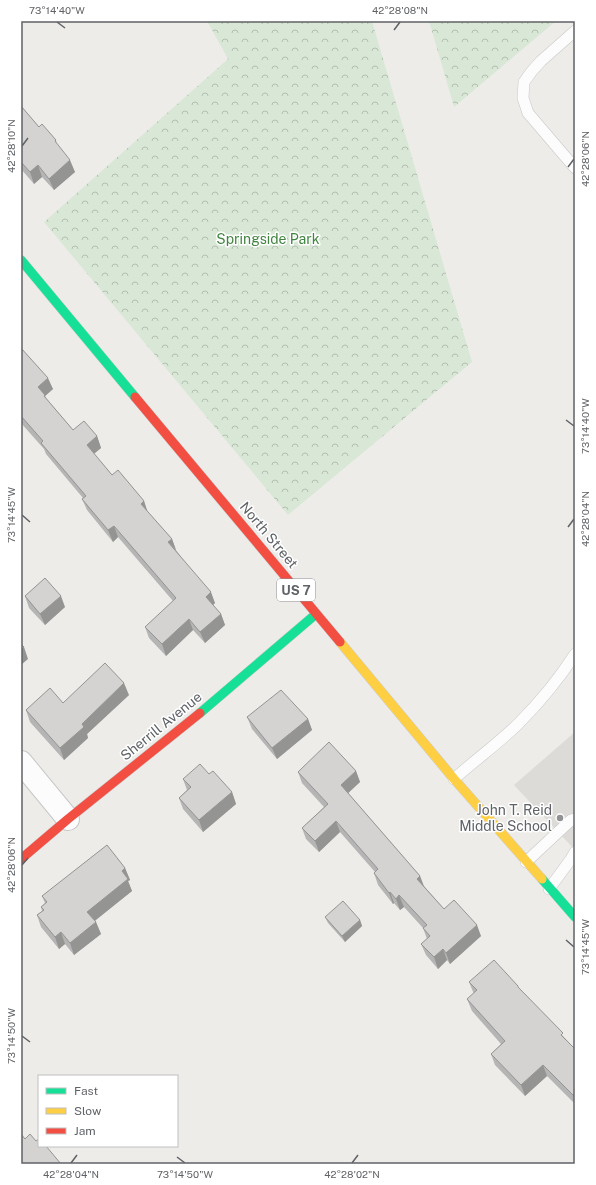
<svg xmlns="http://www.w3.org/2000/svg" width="596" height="1185" viewBox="0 0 596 1185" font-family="'Public Sans',sans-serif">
<defs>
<pattern id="park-crowns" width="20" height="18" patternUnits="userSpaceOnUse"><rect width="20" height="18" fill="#d9e8d6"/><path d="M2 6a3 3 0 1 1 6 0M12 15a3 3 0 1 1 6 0" fill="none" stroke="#b3bfb1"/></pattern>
</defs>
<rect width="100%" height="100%" fill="#edece9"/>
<path fill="#dddbd8" d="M575 732V850L514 785Z"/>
<path fill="url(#park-crowns)" d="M207 21H372L472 362 288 515 44 222 228 59Z
M429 21H556L454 107Z"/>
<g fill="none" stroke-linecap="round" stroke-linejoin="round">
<defs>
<path id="lane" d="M575 31 541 61 532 71 524 82 523 98 528 113 575 168
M454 779C475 760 499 743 519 723 540 702 559 679 575 654
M526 862 571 820 575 819
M549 889 571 859 575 852"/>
<path id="street" d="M21 762 68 819"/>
<path id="fast" d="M21 260 135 397
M200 713 316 614
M542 879 575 917"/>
<path id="slow" d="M340 642 454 779 542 879"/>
<path id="jam" d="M135 397 340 642
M21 859 68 819 200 713"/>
</defs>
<use href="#lane" stroke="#c8c8c8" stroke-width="12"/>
<use href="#street" stroke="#c8c8c8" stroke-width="24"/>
<use href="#fast" stroke="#cacaca" stroke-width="10"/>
<use href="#slow" stroke="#cacaca" stroke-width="10"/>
<use href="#jam" stroke="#cacaca" stroke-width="10"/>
<use href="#lane" stroke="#fcfcfc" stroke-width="11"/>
<use href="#street" stroke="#fcfcfc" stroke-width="22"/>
<use href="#fast" stroke="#16e098" stroke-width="9"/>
<use href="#slow" stroke="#ffcf43" stroke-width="9"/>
<use href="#jam" stroke="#f24e42" stroke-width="9"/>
</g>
<path fill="#b6b5b5" d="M21 106 39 127 56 140 57 145 75 172 54 190 42 177 34 184 21 169Z
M21 348 53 389 45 396 46 398 73 430 97 436 101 448 94 454 112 475 144 501 147 511 172 539 176 550 215 603 213 605 221 614 225 625 205 643 193 630 166 656 149 638 145 627 173 601 118 537 113 542 87 510 82 499 83 498 46 454 44 449 21 423Z
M25 596 65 607 45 625 29 608Z
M129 695 87 734 88 738 64 760 30 722 26 710 63 703Z
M247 717 308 719 312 730 277 759 252 729Z
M356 771 360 782 348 793 420 876 424 886 444 909 481 936 450 964 447 960 438 969 426 955 421 944 427 939 423 928 404 907 400 910 394 903 393 904 378 885 374 873 375 872 340 832 319 852 306 839 302 828 324 807 302 783 298 772Z
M209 774 232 792 236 804 203 832 183 809 179 798 187 790 183 779Z
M125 868 130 880 128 881 132 891 95 920 101 934 74 955 65 944 59 949 41 927 37 915 42 911 41 907 45 903 42 896Z
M325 917 360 920 362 926 345 942 328 923Z
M469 982 519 988 575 1049V1104L547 1076 525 1096 495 1065 491 1054 501 1044 472 1011 467 999 474 994Z"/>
<path fill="#949493" d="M70 160 75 172 54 190 49 179Z
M38 165 42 177 34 184 30 172Z
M48 378 53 389 45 396 49 407 38 387Z
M97 436 101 448 91 456 87 445Z
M144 501 148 513 141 504Z
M114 526 118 537 113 542 108 530Z
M172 539 176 550 168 542Z
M211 592 215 603 210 608 206 597Z
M61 596 65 607 45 625 40 614Z
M221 614 225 625 205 643 200 632Z
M189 619 193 630 166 656 162 644Z
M24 647 28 659 21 665V650Z
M124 683 129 695 87 734 88 738 64 760 60 748 82 724Z
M308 719 312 730 277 759 272 748Z
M356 771 360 782 345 796 341 785Z
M232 792 236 804 203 832 199 820Z
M336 821 340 832 319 852 315 841Z
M125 868 130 880 128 881 132 891 91 924 87 912 122 871Z
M420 876 424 887 417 879Z
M390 892 394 903 393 904 389 893Z
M399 895 404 907 400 910 396 899Z
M360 920 362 926 345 942 342 936Z
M96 922 101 934 74 955 70 943Z
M477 925 481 936 450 964 446 953Z
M61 932 65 944 59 949 55 937Z
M443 949 447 960 438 969 434 957Z
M543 1065 547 1076 525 1096 521 1085Z"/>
<path fill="#d4d3d2" stroke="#949493" d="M21 106 39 127 42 124 56 140 55 141 70 160 49 179 38 165 30 172 21 162Z
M21 348 48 378 38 387 45 395 44 396 73 430 84 421 97 436 87 445 112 475 118 470 144 501 141 504 172 539 168 542 211 592 206 597 221 614 200 632 189 619 162 644 145 627 176 598 114 526 108 530 82 499 86 496 41 443 43 441 21 416Z
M45 578 61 596 40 614 25 596Z
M21 644 24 647 21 650Z
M105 663 124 683 82 724 84 727 60 748 26 710 50 688 63 703Z
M281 690 308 719 272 748 247 717Z
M329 742 356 771 341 785 420 876 417 879 444 909 454 900 477 925 446 953 443 949 434 957 421 944 430 936 423 928 427 925 399 895 396 899 390 892 389 893 374 873 378 869 336 821 315 841 302 828 328 804 298 772Z
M200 764 209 774 213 771 232 792 199 820 179 798 191 787 183 779Z
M107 845 125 868 122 871 128 879 87 912 96 922 70 943 61 932 55 937 37 915 44 910 41 907 47 902 42 896Z
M343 901 360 920 342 936 325 917Z
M494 960 518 986V987L563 1033 561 1035 575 1049V1097L543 1065 521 1085 491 1054 505 1041 467 999 477 990 469 982Z
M21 1134 25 1139 30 1134 36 1141 39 1139V1146H46L61 1164H21Z"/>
<path fill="none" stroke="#5f6266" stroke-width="1.5" d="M57 22 65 28M394 30 400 22M22 146 28 138M568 167 574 159M566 420 574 426M22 515 30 522M568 527 574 519M22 865 28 858M566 940 574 947M22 1036 30 1042M177 1157 185 1163M71 1163 77 1155M352 1163 358 1155"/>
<circle fill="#919294" stroke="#fff" stroke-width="1.5" cx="560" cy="818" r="4"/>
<g text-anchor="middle" stroke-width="3" stroke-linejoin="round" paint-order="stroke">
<rect fill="#fff" stroke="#8f9194" stroke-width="1" x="277" y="579" width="38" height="22" rx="3"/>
<g font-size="13" font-weight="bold" fill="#5f6266">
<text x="296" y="595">US 7</text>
</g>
<g font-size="14" fill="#40843f" stroke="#fff">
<text x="268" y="244">Springside Park</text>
</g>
<g font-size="14" fill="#5f6266" stroke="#fff">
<text transform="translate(269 535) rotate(50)" y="5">North Street</text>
<text transform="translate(161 726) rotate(-39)" y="5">Sherrill Avenue</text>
</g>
<g font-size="14" fill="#5f6266" stroke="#fff" text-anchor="end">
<text x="552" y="815">John T. Reid<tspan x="552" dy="16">Middle School</tspan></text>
</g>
</g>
<rect width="596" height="1185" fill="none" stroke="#ffffff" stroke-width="44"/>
<rect x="38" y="1075" width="140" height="72" fill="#ffffff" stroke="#bfc0c2"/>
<rect x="46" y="1088" width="20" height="6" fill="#16e098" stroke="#bfc0c2"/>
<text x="74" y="1095" font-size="12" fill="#5f6266">Fast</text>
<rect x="46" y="1108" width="20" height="6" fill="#ffcf43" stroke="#bfc0c2"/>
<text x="74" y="1115" font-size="12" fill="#5f6266">Slow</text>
<rect x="46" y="1128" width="20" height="6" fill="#f24e42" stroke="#bfc0c2"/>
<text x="74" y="1135" font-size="12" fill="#5f6266">Jam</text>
<rect x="22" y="22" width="552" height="1141" fill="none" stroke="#5f6266" stroke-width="1.5"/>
<g font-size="10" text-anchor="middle" fill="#5f6266">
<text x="57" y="14">73°14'40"W</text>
<text x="400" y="14">42°28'08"N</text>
<text transform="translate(11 146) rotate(-90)" y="4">42°28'10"N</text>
<text transform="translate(585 159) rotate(-90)" y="4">42°28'06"N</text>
<text transform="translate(585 426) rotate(-90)" y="4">73°14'40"W</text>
<text transform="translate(11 515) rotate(-90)" y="4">73°14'45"W</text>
<text transform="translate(585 519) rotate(-90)" y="4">42°28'04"N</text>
<text transform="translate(11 865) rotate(-90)" y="4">42°28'06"N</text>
<text transform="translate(585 947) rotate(-90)" y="4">73°14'45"W</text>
<text transform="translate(11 1036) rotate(-90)" y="4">73°14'50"W</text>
<text x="71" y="1178">42°28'04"N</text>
<text x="185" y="1178">73°14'50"W</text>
<text x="352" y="1178">42°28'02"N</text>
</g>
</svg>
